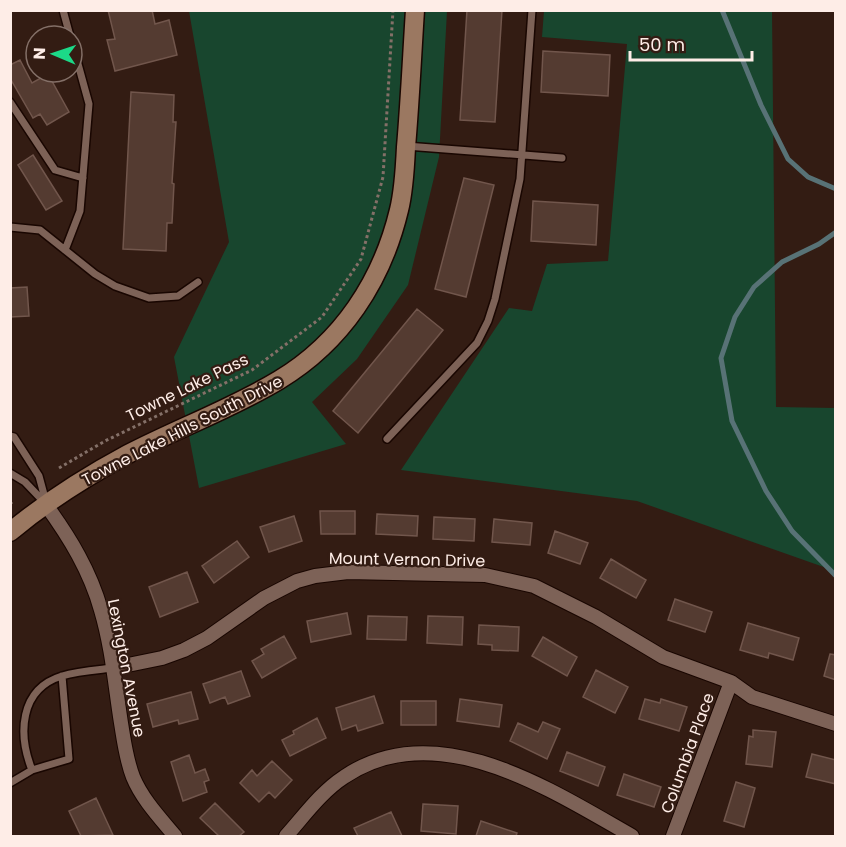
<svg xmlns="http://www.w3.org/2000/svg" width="846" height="847" viewBox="0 0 846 847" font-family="Poppins,sans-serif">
<rect width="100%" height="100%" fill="#331c13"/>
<path fill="#18462e" d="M189 11H447L439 157 408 285 357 359 312 402 346 444 199 488 174 357 229 242Z
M544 11H772L776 407 835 408V571L637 501 401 470 509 308 532 311 547 264 608 261 627 44 542 37Z"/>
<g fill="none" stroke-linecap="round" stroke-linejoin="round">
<path stroke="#587276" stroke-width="5" d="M722 10 761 105 788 159 808 177 836 189
M836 232 819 244 782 262 754 287 735 317 721 358 732 421 766 491 792 531 836 576"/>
</g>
<path fill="#543b31" stroke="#71564c" stroke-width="1.5" d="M108 10H152L155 24 169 20 177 55 115 71 107 40 115 39Z
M467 10H502L495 122 460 120Z
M543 51 610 55 608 96 541 92Z
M20 60 32 83 48 74 69 112 47 125 40 114 33 118 10 78V65Z
M131 92 174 95 173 122H176L172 183 174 184 172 223H167L166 251 123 249Z
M33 155 62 201 46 210 18 165Z
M464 178 494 185 466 297 435 289Z
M533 201 598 205 596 245 531 241Z
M27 287 29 316 10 317V288Z
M417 309 443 330 358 433 333 411Z
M320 511H355V534H321Z
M377 514 418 516 417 536 376 534Z
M294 516 302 541 269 552 260 527Z
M434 517 475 519 474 541 433 539Z
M494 519 532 523 530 545 492 542Z
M555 531 588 543 580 564 548 553Z
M237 541 249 557 214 583 202 566Z
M611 559 646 580 636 598 600 578Z
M187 572 198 602 160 617 149 587Z
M675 599 712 612 705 632 668 620Z
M347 613 351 634 311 642 307 621Z
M368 616 407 617 406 640 367 639Z
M428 616 463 617 462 645 427 643Z
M748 623 799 638 793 660 769 653 768 658 740 650Z
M479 625 519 627 518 651 492 650V645L478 644Z
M284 636 296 658 262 678 252 661 264 654 261 649Z
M543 637 577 657 567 676 532 656Z
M830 654 836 655V680L824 676Z
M596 670 628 687 615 713 583 697Z
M241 671 250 696 228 704 225 697 210 703 203 684Z
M191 692 198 719 179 724 178 720 153 727 147 704Z
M374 696 383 723 358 731 356 725 342 730 336 708Z
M460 699 502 705 499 727 457 721Z
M645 699 660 703 661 699 687 707 679 731 639 719Z
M401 701H436V725H401Z
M317 718 326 738 290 756 282 740 294 734 293 731Z
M543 722 560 729 547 759 510 741 518 723 538 732Z
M753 730 776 732 772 767 746 764 749 736 753 737Z
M567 752 605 767 598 786 560 771Z
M812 754 836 760V784L806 777Z
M189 755 195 773 205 769 209 780 204 782 207 792 183 801 171 762Z
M272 761 292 780 275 798 269 792 259 802 240 783 252 770 257 776Z
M624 774 661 787 654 807 617 795Z
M736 782 755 788 744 827 724 821Z
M96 798 113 835 81 836 69 811Z
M215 803 244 832 239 836H219L200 818Z
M423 804 458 806 456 834 421 831Z
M391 812 402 836H358L354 828Z
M481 821 517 833 516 836H476Z"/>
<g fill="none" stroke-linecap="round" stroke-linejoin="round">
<defs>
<path id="lane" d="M63 10 70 36
M10 102 55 170 83 178
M406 146 562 158
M10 227 40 230 95 274 115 286 149 298 178 296 198 282
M65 250 80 211 89 104 72 42
M10 436 14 437 39 476 46 502
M387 439 477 343 488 321 495 299 520 179 532 10
M10 473 25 482 45 503
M62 676 69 759 32 770C18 735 19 689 62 676 78 671 96 670 113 668
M10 783 32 770"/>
<path id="street" d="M46 505C70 538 90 571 101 610 112 647 115 685 121 723 124 741 126 759 133 777 142 799 160 818 175 836
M113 668 162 658 184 650 207 638 264 598 297 581 315 576 348 572 485 575 534 586 596 617 663 657 731 682 752 697 836 724
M286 836C304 816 321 792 344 777 436 714 551 790 632 836
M673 836 731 682"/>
<path id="secondary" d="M10 532C46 502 87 476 128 454 178 428 231 409 279 380 342 342 382 281 399 210 404 190 405 168 406 147 410 101 412 56 415 10"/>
</defs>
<use href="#lane" stroke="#190601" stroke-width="10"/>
<use href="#street" stroke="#190601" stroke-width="16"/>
<use href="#secondary" stroke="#190601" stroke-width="21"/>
<path stroke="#847068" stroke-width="3" stroke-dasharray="3 3" stroke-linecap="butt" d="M59 468 105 441 252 370 322 317 361 259 383 177 393 10
M10 504 12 502"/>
<use href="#lane" stroke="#7d6257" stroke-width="7"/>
<use href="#street" stroke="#7d6257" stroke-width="14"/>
<use href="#secondary" stroke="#9b7861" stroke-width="18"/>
</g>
<g text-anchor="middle" stroke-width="4.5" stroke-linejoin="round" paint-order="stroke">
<g font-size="16" fill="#feede7" stroke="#331c13">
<text transform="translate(187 387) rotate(-26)" y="6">Towne Lake Pass</text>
<text transform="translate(182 430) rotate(-27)" y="6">Towne Lake Hills South Drive</text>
<text transform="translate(407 559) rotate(1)" y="6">Mount Vernon Drive</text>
<text transform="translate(127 668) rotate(79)" y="6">Lexington Avenue</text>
<text transform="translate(687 753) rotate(-70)" y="6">Columbia Place</text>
</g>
</g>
<rect width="846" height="847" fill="none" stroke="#feede7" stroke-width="24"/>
<g transform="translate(54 54) rotate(272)"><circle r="28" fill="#331c13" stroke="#847068" stroke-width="1.5"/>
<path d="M0-4.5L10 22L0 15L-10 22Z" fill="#1cd988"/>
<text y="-9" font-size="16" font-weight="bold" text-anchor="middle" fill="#feede7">N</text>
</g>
<path d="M630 51v9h122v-9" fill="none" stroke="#feede7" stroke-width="3"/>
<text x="639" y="51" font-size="18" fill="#feede7" stroke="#331c13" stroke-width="4.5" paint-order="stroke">50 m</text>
</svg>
